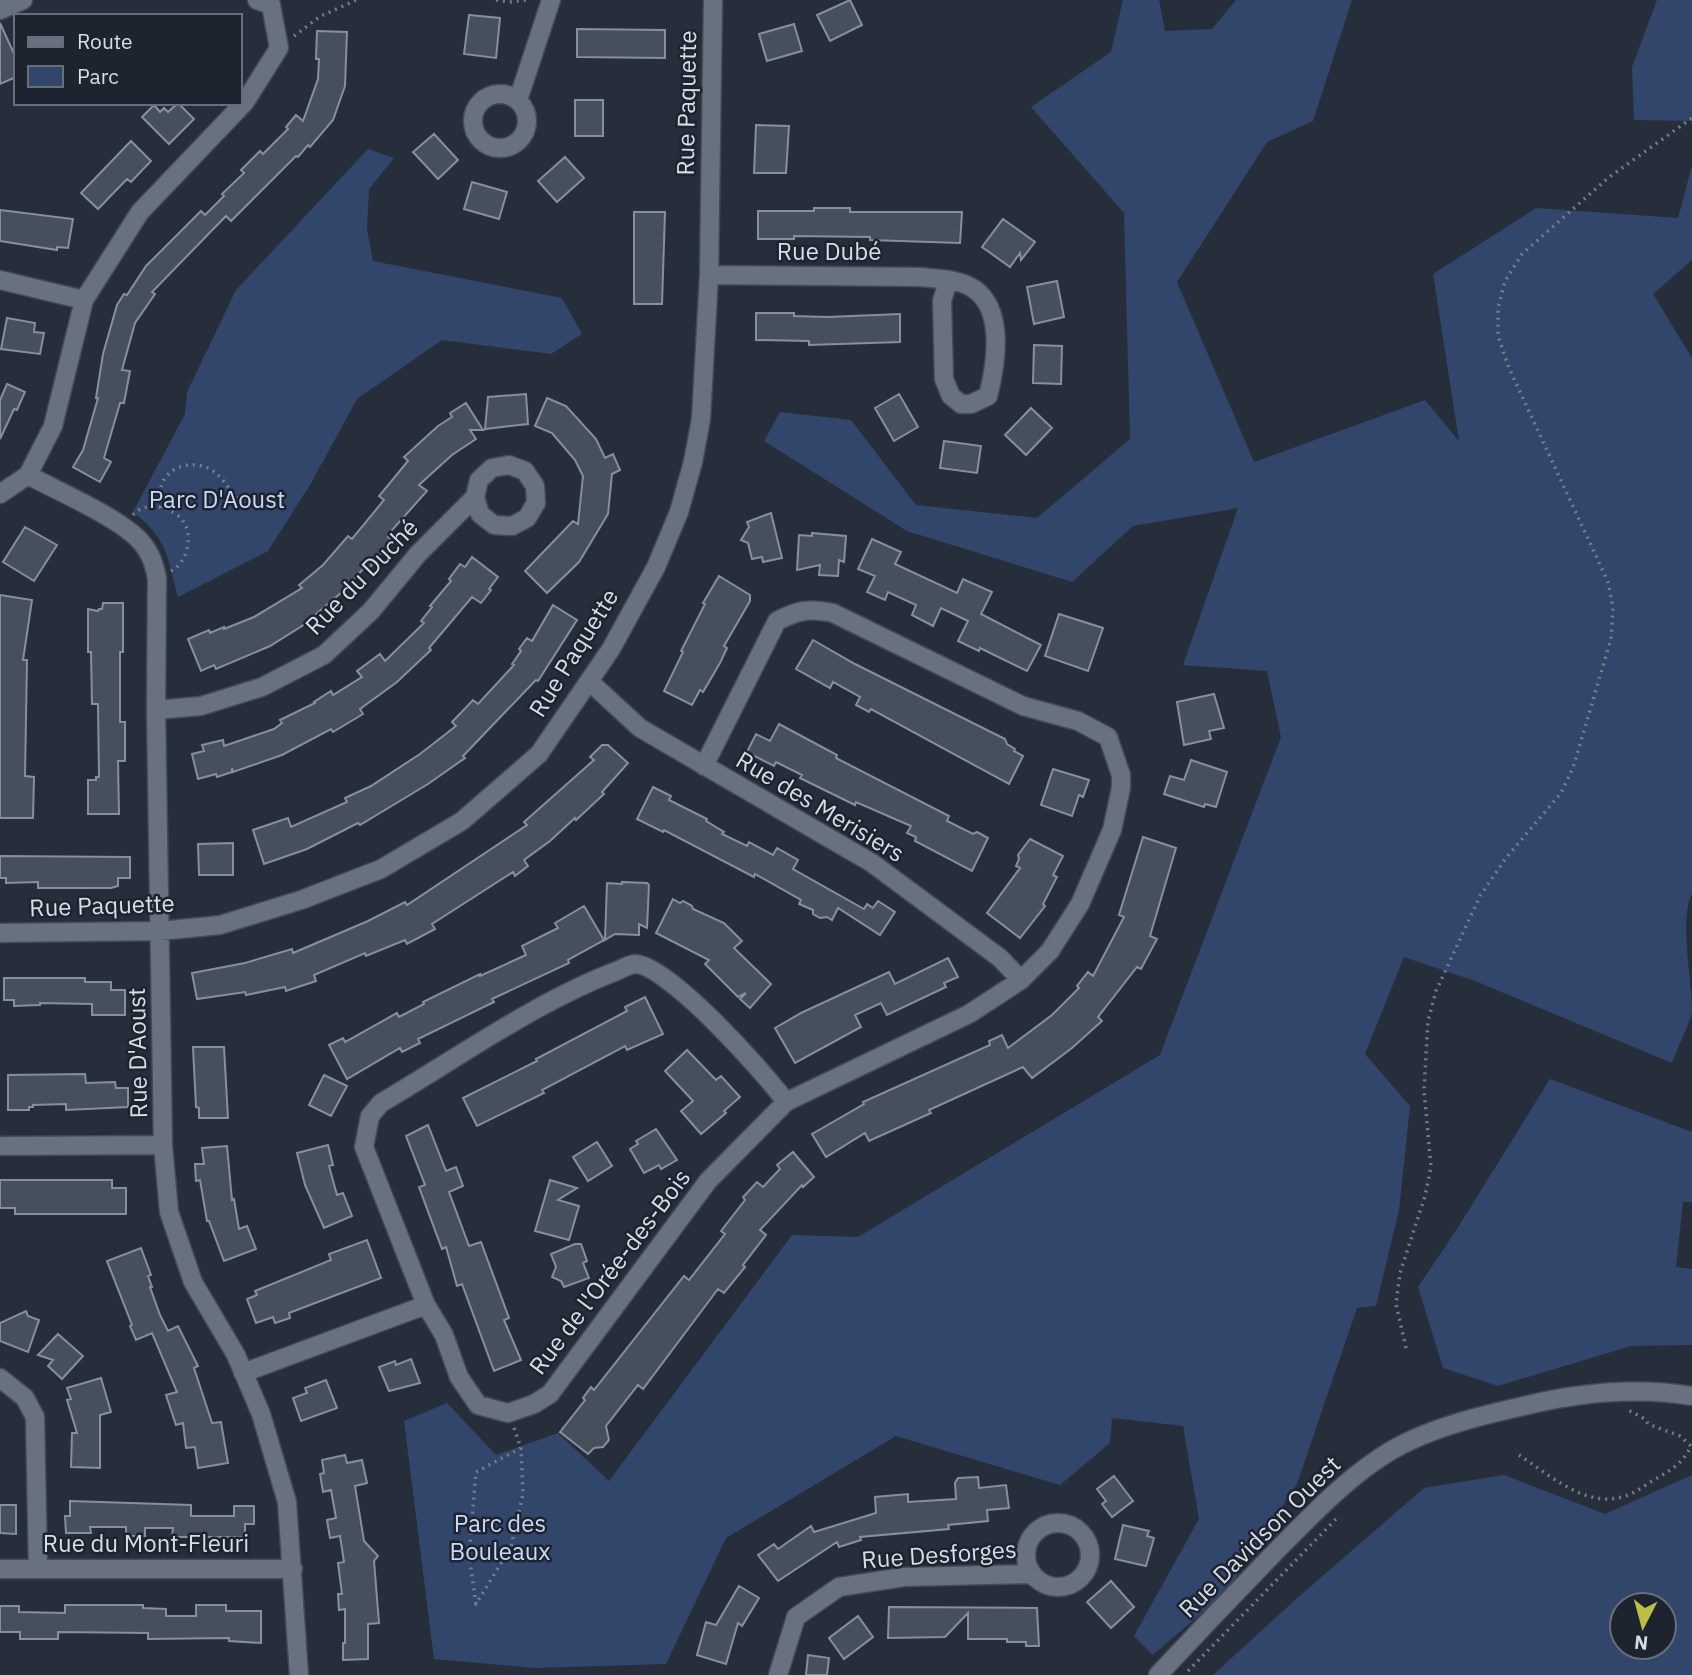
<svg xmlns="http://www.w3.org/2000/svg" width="1692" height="1675" viewBox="0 0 1692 1675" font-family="'IBM Plex Sans',sans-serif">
<rect width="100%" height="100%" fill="#272e3b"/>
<path fill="#31466a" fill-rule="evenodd" d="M1123 0H1159L1165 31 1212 29 1236 0H1352L1313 121 1267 142 1177 282 1254 462 1425 400 1459 441 1433 274 1536 208 1678 218 1692 166V260L1653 294 1692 358V893C1679 920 1692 979 1692 1012 1688 1029 1678 1046 1672 1063L1475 981 1404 957 1365 1054 1410 1106 1399 1210 1376 1306 1357 1308 1297 1484 1227 1591 1153 1655 1134 1636 1199 1519 1183 1426 1112 1418 1110 1443 1060 1485 896 1436 726 1538 666 1664 535 1668 434 1659 404 1421 447 1403 496 1455 558 1433 609 1481 792 1235 858 1237 1160 1055 1281 737 1267 671 1183 665 1238 508 1133 526 1072 582 907 531 764 441 780 412 851 420 916 505 1037 518 1130 439 1124 213 1031 107 1111 52Z
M1657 0H1692V121L1634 120 1632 67Z
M368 149 394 158 369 189 367 229 373 261 562 298 582 334 551 354 442 340 357 399 310 485 268 551 178 597C167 557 168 539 133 512L185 414 187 392 236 290Z
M1550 1079 1692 1132V1202H1683L1676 1267 1692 1269V1345L1631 1346 1498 1386 1443 1368 1418 1287 1457 1229Z
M1504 1475 1605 1514 1692 1475V1675H1213L1295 1600 1424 1488ZM1622 1605H1664V1647H1622Z"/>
<path fill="#464f5c" stroke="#868f9e" stroke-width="2" d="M850 0 862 25 830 41 817 15Z
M469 15 500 18 496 58 464 54Z
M0 23 16 58V77L0 84Z
M794 24 802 51 767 61 759 34Z
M577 29 665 30V58L577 57Z
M317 31 347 32 345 86 333 120 310 147 308 145 298 157 296 156 231 221 226 216 152 292 155 294 135 323 122 370 130 371 124 403H120L104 458 111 462 100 482 73 467 83 450 98 398H96L103 354 117 305 124 294 127 295 146 266 201 211 205 215 224 196 222 194 244 173 241 170 260 151 263 154 288 129 286 127 296 115 303 121 318 79 319 59H316Z
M575 100H603V136H575Z
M178 103 194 119 169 144 142 117 154 105 160 112 164 108 168 112Z
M756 125 789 126 786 173H754Z
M434 134 458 160 438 179 413 152Z
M131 141 151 161 131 182 127 179 98 209 81 193Z
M565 157 584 178 557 202 538 181Z
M472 182 507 192 499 219 464 209Z
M814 208H850V212H962L960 243 870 240V237L794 236V239H758V211H814Z
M0 210 73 219 68 248 57 247V250L0 241Z
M634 212H665L662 304H634Z
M1003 219 1035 242 1021 260 1020 253 1010 267 982 247Z
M1057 281 1064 317 1034 324 1027 287Z
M756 313H794V316L827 317 900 314V342L809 345V341L756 340Z
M7 318 35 323 34 332 44 333 40 354 1 349Z
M1034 345 1062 346 1061 384 1033 383Z
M7 384 25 392 17 410 14 409 0 439V400Z
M526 394 528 424 485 429 488 397Z
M899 394 918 427 894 441 875 408Z
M547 398 566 406 596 439 605 458 613 454 620 470 612 474 608 514 579 562 547 593 525 571 573 521 578 524 583 476 575 460 552 433 535 426Z
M466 403 483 430H470L476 439 452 455 419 485 427 491 392 530 388 537 392 540 367 571 364 568 342 592 302 626 270 646 216 669 214 665 201 671 188 639 209 630 210 633 224 627V629L254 617 302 588 299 585 323 565 348 536 352 539 384 500 379 496 408 461 404 457 438 426 452 417 450 413Z
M1031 408 1052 428 1026 455 1005 435Z
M944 441 981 446 977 473 940 468Z
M771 513 782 558 763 562 762 557 752 559 748 543 741 540 749 527 747 522Z
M25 527 57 545 34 581 3 562Z
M812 533 846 536 844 562 839 560 838 576 819 575 820 565 797 570 799 535 812 536Z
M872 539 901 552 895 564 957 593 963 579 992 592 981 614 1041 645 1027 671 980 648 979 651 958 641 968 621 941 608 933 626 912 615 916 605 888 592 885 600 867 592 875 576 858 569Z
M472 557 498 577 489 589 491 590 481 603 472 597 429 648 431 650 397 682 360 709 363 714 333 732 331 729 282 755 233 772 232 768V772L217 777 216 774 198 779 192 754 204 751 202 745 223 740 224 746 274 729 282 723 280 720 315 703 314 702 331 691 333 695 362 677 357 671 380 654 385 661 424 623 421 621 432 607 430 606 451 581 449 579 460 564 465 567Z
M719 576 750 595V601L724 646 727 648 720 663 703 692 700 690 692 705 664 691 683 652 681 651 705 604 703 603Z
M0 595 32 600 23 660H27L25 776 34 777 33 818H0Z
M103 603H123V652H120V722H125V761H118L119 814H88V780H96V777H99L98 704H92L91 652H88V609L98 611 99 609H102Z
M553 605 577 620 538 681 536 680 463 756 465 758 428 784 360 825 358 823 307 849 264 864 253 830 288 818 291 827 347 802 345 798 371 786 420 754 456 726 452 722 473 700 478 704 514 665 512 664 521 651 519 649 527 638 532 641Z
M1059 614 1103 628 1088 671 1045 656Z
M813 640 855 664 1005 739 1007 744 1015 749 1014 751 1023 756 1009 784 871 709 869 712 856 705 860 697 833 682 830 688 796 669Z
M1214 694 1224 728 1209 731 1211 739 1184 745 1177 702Z
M779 724 837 755 836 758 949 816 947 821 973 834 977 832 988 838 972 871 915 841 916 837 907 833 911 826 856 802 855 805 800 778 802 775 776 762 774 766 747 752 756 734 770 741Z
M602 745H608L628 763 602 792 604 794 576 820 575 818 550 841 524 860 528 866 515 876 513 872 432 924 435 929 407 944 405 940 366 956 365 953 314 975 316 981 286 991 285 987 246 995 245 992 197 999 192 973 245 963 292 949 293 953 368 921 405 902 407 905 527 825 524 822 594 760 590 757Z
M1191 760 1227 772 1216 807 1205 804 1204 807 1164 794 1170 776 1184 780Z
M1053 769 1089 780 1083 797 1079 795 1072 816 1041 805Z
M653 787 671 796 669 800 707 819 706 821 724 832 722 834 747 846 749 842 773 855 777 848 798 860 793 869 864 909 867 904 873 908 878 901 895 912 880 935 838 908 832 920 827 917 820 918 813 914V910L799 904 801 900 755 874 754 877 664 830 663 832 637 819Z
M1143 837 1176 848 1150 936 1157 939 1141 969 1137 967 1098 1017 1102 1021 1072 1048 1032 1078 1023 1067 929 1110 931 1113 869 1141 865 1133 826 1157 812 1134 864 1104 863 1102 990 1045 989 1041 1002 1035 1008 1048 1052 1015 1079 988 1077 986 1088 972 1093 976 1124 917 1119 915Z
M1030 839 1063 856 1053 875 1057 877 1043 904 1045 906 1020 938 987 913 1020 868 1016 866 1019 859 1018 855Z
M233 843V875H199L198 844Z
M0 856 130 857V878H118V886L111 888H38V882L6 883V878H0Z
M622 882 647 883 649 885 647 928 639 924V935L615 934 605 940 607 883 622 884Z
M673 899 680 903 683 901 692 906 693 909 724 923 742 941 734 948 771 984 750 1008 740 999 746 993 738 997 705 964 709 960 656 933Z
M584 906 604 940 568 960 569 963 492 999 494 1002 418 1039 420 1043 402 1052 400 1048 347 1079 329 1045 343 1038 345 1042 397 1013 399 1017 424 1004 423 1002 480 974V976L526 955 522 946 558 928 555 923Z
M948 958 958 977 944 983 946 987 887 1015 881 1003 855 1015 861 1027 795 1063 775 1028 801 1013 889 972 895 984Z
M4 978H85V982H111V990H125V1015H92V1004L40 1003V1005L14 1006V1000H4Z
M645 997 663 1034 627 1050 625 1046 542 1090 544 1093 477 1126 463 1098 537 1061 536 1059 627 1011 625 1007Z
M193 1047H224L228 1118H199V1108L196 1107Z
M687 1050 716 1080 721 1076 740 1097 724 1111 726 1113 701 1134 681 1111 693 1101 665 1071Z
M85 1074 86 1083 115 1082 116 1088H128V1107L66 1110V1104L33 1105V1107H29V1110H8V1075Z
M324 1075 347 1086 331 1116 309 1105Z
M428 1125 446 1171 456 1167 463 1186 449 1192 469 1246 481 1242 509 1318 504 1320 521 1360 494 1371 462 1284 457 1286 446 1247 442 1249 419 1187 425 1185 406 1136Z
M656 1129 677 1160 661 1169 659 1165 644 1173 630 1149 638 1144 636 1141Z
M597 1142 612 1166 588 1181 573 1157Z
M328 1145 333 1165 329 1166 337 1195 343 1193 352 1216 324 1228 305 1185 297 1153Z
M227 1146 232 1200 234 1199 239 1229 247 1226 256 1249 224 1261 209 1221H207L200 1180 196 1181 195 1164H204L202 1148Z
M793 1152 814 1177 803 1187 802 1185 760 1230 766 1235 743 1265 745 1267 724 1293 718 1289 643 1389 638 1385 606 1426 609 1440 603 1447 594 1448 588 1454 560 1432 585 1400 583 1398 591 1387 594 1390 684 1276 689 1280 725 1234 721 1231 745 1200 743 1197 757 1182 763 1187 780 1169 777 1165Z
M0 1180H112V1188H126V1214H15V1208H0Z
M550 1180 577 1188 558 1200 579 1206 569 1240 535 1231Z
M367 1240 381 1278 289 1313 290 1318 275 1323 273 1317 256 1323 247 1299 257 1295 255 1291 331 1260 329 1254Z
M575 1244H581L587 1261 583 1263 589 1278 564 1287 561 1281 552 1277 556 1267 551 1254Z
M141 1248 151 1275 148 1276 152 1287H150L160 1315 168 1331 178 1326 198 1366 194 1368 212 1423 221 1422 228 1463 198 1468 195 1447 186 1448 183 1423 176 1425 166 1395 177 1392 152 1333 136 1340 130 1326 132 1325 107 1261Z
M26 1311 28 1316 39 1320 28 1352 0 1341V1323Z
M58 1334 83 1356 62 1379 48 1366 53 1360 38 1355Z
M411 1359 420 1383 389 1391 379 1367 395 1361 396 1365Z
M101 1378 111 1412 100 1415V1468L71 1467 72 1433H77L67 1400 71 1399 67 1388Z
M326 1380 337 1408 301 1421 293 1398 307 1393 305 1388Z
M345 1455 347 1463 362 1460 367 1483 355 1486 364 1541 378 1556 374 1561 379 1623 368 1624V1659L343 1660V1643H345V1609L339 1610 338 1594H342L338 1563 344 1562 340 1536 330 1538 327 1520 336 1518 331 1490 323 1492 320 1474 324 1473 322 1460Z
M1114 1476 1133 1501 1112 1517 1102 1504 1106 1501 1097 1489Z
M978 1477 979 1488 1006 1485 1009 1508 987 1510 988 1521 948 1525 949 1529 860 1537 861 1540 839 1547 837 1542 778 1581 758 1555 774 1544 778 1549 811 1526 814 1532 876 1513 875 1497 908 1494V1502L956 1499 955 1483 958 1478Z
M70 1501 191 1505V1516H234V1506H254V1524H245V1537H172L173 1528H145V1536H126V1527H90L91 1533H66L65 1516H70Z
M0 1505H16V1534L0 1533Z
M1123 1525 1149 1531 1147 1536 1154 1538 1146 1566 1115 1559Z
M1111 1581 1134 1607 1111 1628 1087 1602Z
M739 1586 759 1598 742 1626 738 1623 726 1664 697 1655 706 1622 716 1625Z
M65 1605H143V1608L166 1609V1616H196V1605H226V1611H261V1643L229 1641V1638L148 1639V1633L58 1632V1639H20V1632H0V1606H19V1612L65 1613Z
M889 1607 1037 1608 1039 1646H1026V1642H1007V1639H968V1613L945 1637 888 1638Z
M858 1616 873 1637 844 1659 829 1638Z
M808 1655 829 1658 827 1675H806Z"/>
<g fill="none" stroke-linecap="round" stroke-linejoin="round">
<defs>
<path id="minor" d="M0 10 23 0
M473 121a27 27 0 1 1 54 0a27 27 0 1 1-54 0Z
M518 100 551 0
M709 275 921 277C937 279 960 279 974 289 1005 310 996 365 988 396L971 404H961L951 396 944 379 942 301 948 281
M0 280 84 300
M28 475C59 492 121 518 142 543 151 554 154 564 157 578L156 710 163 1145 169 1212 193 1282 236 1355 261 1414 287 1502 299 1675
M0 494 28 475 53 426 84 300 140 212 245 102 279 48 271 5 257 0
M590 682 640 728 872 863 1000 958 1021 980
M156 710 201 706 262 687 324 655 371 611 418 554 475 497 479 480 492 468 509 465 525 471 535 486 536 503 527 518 512 526 494 525 480 514 475 497
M704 766 777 621C799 610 808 608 833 613L1023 706 1078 721 1108 737 1121 775V788L1112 830 1080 904 1050 951 1021 980 969 1014 786 1102 708 1181 550 1394 534 1404 508 1413 478 1405 459 1377 444 1335 426 1305 364 1147 370 1116 381 1103C456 1059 534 1003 614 972 620 970 628 965 634 964 666 962 766 1074 786 1102
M0 933 160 931 220 925 301 900 381 869 462 821 539 754 611 649 656 567 679 512 693 462 701 419 709 275 713 0
M0 1146 163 1145
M243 1373 426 1305
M0 1378 25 1398 35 1417 38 1569
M1026 1555a32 32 0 1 1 64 0a32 32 0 1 1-64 0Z
M0 1569H293
M778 1675 796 1617 839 1587 904 1577 1031 1574
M1158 1675C1199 1631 1241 1587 1283 1544 1317 1510 1350 1475 1392 1450 1432 1427 1483 1415 1528 1405 1583 1392 1636 1387 1692 1396"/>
</defs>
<use href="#minor" stroke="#444a55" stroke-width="21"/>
<path stroke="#777d88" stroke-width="3.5" stroke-dasharray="2 5" stroke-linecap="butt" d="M496 0 509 2 526 0
M294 36 319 17 356 0
M162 508C161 502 160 496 160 491 164 467 190 459 210 469 220 474 229 489 237 498
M133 515C145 500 173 507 183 521 194 536 187 563 171 571
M1406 1348 1396 1304 1400 1273 1425 1196 1431 1167 1424 1090 1428 1021 1436 991 1480 896 1506 858 1561 793 1573 768 1611 639 1613 607 1608 582 1509 368 1498 336V308L1505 281 1522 254 1608 178 1692 118
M514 1428 521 1448 476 1472 469 1555 476 1604 511 1547 523 1494 521 1448
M1519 1455C1550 1475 1588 1511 1628 1495 1636 1492 1644 1486 1652 1481 1668 1472 1683 1464 1691 1446L1680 1436 1648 1424 1645 1419 1628 1410
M1188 1671 1339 1516"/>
<use href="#minor" stroke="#687180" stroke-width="18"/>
</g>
<g text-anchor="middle" stroke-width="5" stroke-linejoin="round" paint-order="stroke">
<g font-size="24" fill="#d8dde5" stroke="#1d2430">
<text transform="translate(687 103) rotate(-89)" y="8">Rue Paquette</text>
<text x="829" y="260">Rue Dubé</text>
<text transform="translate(362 577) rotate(-46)" y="8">Rue du Duché</text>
<text transform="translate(574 653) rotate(-58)" y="8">Rue Paquette</text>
<text transform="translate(820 807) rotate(31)" y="8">Rue des Merisiers</text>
<text transform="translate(102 906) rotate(-2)" y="8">Rue Paquette</text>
<text transform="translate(138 1053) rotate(-91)" y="8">Rue D'Aoust</text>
<text transform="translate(610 1272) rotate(-53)" y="8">Rue de l'Orée-des-Bois</text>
<text transform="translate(1260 1537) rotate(-45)" y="8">Rue Davidson Ouest</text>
<text x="146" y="1552">Rue du Mont-Fleuri</text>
<text transform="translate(939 1555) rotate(-4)" y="8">Rue Desforges</text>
</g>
<g font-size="24" fill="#c8d9f7" stroke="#1d2430">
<text x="217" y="508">Parc D'Aoust</text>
<text x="500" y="1532">Parc des<tspan x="500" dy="28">Bouleaux</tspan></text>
</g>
</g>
<rect x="14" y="14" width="228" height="91" fill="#1d2430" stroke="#686e78" stroke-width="2"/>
<rect x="28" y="37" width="35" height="10" fill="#687180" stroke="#686e78" stroke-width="2"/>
<text x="77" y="49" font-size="21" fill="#d8dde5">Route</text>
<rect x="28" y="66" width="35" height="21" fill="#31466a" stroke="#686e78" stroke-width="2"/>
<text x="77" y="84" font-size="21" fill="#d8dde5">Parc</text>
<g transform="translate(1643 1626) rotate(186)"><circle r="33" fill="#1d2430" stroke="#686e78" stroke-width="2"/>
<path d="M0-5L12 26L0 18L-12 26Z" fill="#bcbf43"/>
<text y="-10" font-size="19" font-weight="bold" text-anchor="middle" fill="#d8dde5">N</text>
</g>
</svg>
